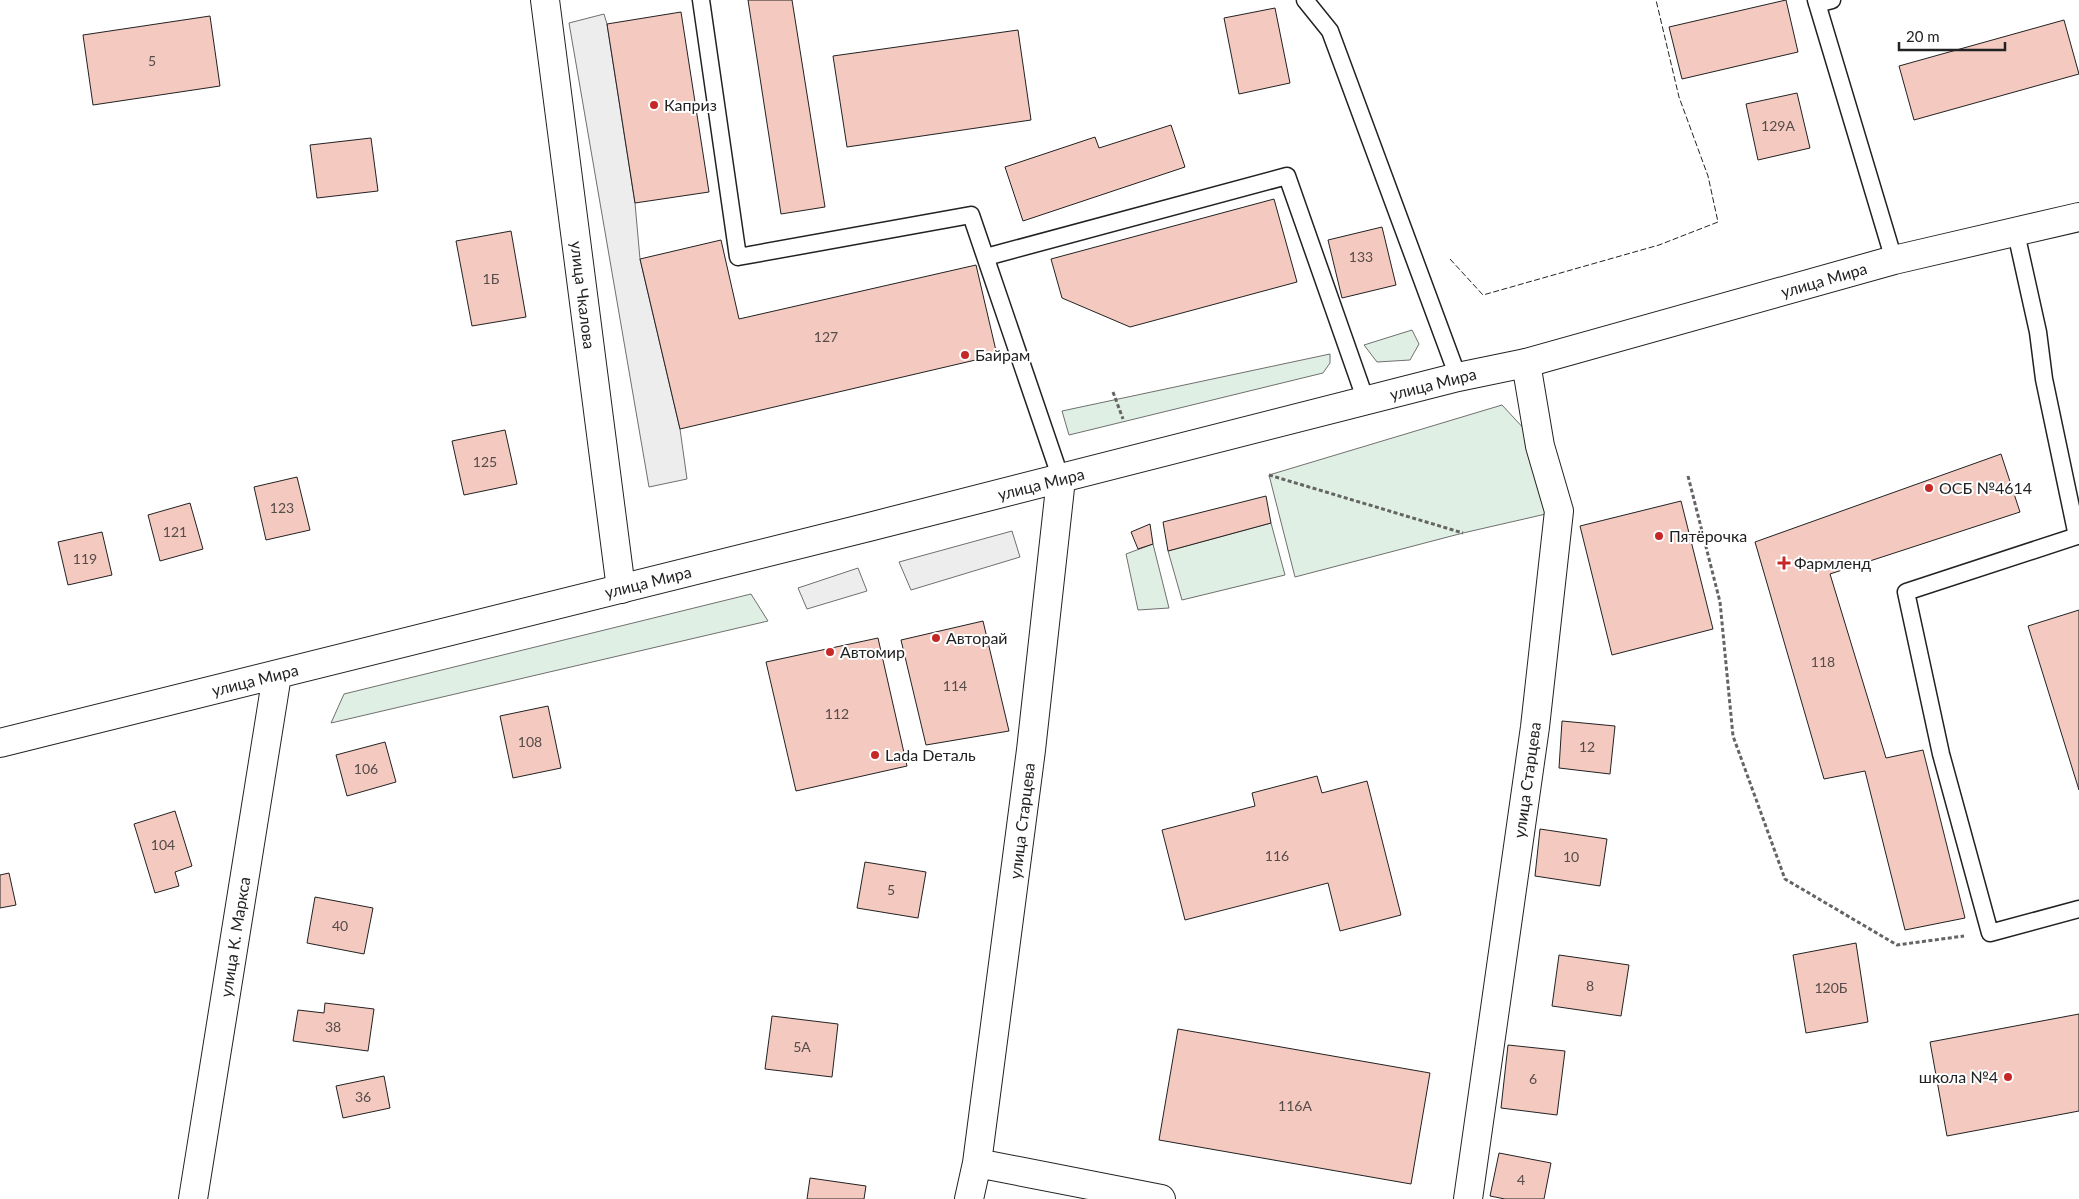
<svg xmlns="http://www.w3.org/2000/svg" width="2079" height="1199" viewBox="0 0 2079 1199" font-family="Lato,sans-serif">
<rect width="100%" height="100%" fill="#fff"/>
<path fill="#e0efe3" stroke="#6f6f6f" d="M1412 330 1419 344 1410 360 1377 362 1364 345Z
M1330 354V363L1323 373 1069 435 1062 411Z
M1502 405 1540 446 1559 511 1463 533 1295 577 1269 475Z
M1271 523 1285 575 1182 600 1168 551Z
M1153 544 1169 608 1138 610 1126 554Z
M751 594 768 621 331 723 344 694Z"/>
<path fill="#ededed" stroke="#6f6f6f" d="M604 14 607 24 635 203 640 259 680 429 687 479 649 487 569 23Z
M1012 531 1020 557 911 590 899 562Z
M858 568 867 591 807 609 798 588Z"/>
<path fill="#f3c9c0" stroke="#222" d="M748 0H792L825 207 781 214Z
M1786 0 1798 52 1682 79 1669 27Z
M1275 8 1290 83 1239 94 1224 18Z
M681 12 709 192 635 203 607 24Z
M210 16 220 86 93 105 83 35Z
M2064 20 2079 74 1914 120 1899 66Z
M1018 30 1031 120 847 147 833 56Z
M1797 93 1810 148 1758 160 1746 104Z
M1171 125 1185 167 1023 221 1005 167 1095 137 1099 148Z
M371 138 378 191 317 198 310 145Z
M1274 199 1297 282 1130 327 1062 298 1051 259Z
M1382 227 1396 285 1342 298 1328 240Z
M511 231 526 317 472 326 456 241Z
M721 240 739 319 976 265 997 355 680 429 640 259Z
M505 430 517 484 464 495 452 441Z
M2001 454 2020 512 1830 574 1886 758 1923 750 1965 918 1905 930 1865 771 1824 779 1755 542Z
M297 477 310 530 266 540 254 487Z
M1266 496 1271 523 1168 551 1163 522Z
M1681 501 1713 629 1612 655 1580 526Z
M190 503 203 549 160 561 148 515Z
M1150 524 1153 544 1138 549 1131 532Z
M102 532 112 575 68 585 58 542Z
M2079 610V790L2028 626Z
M983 621 1009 731 926 745 901 640Z
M878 638 907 766 796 791 766 662Z
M548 706 561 768 513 778 500 716Z
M1562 721 1615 726 1610 774 1559 768Z
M385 742 396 782 347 796 336 755Z
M1317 776 1322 793 1367 781 1401 915 1340 931 1328 883 1185 920 1162 830 1255 806 1252 793Z
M175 811 192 866 175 872 179 886 155 893 134 824Z
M1540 829 1607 839 1600 886 1535 876Z
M865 862 926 872 918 918 857 908Z
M9 873 16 905 0 908V875Z
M315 897 373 908 364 954 307 943Z
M1856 943 1868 1022 1806 1033 1793 955Z
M1559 955 1629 965 1621 1016 1552 1006Z
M325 1003 374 1009 368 1051 293 1041 298 1010 324 1013Z
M2079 1014V1111L1947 1136 1930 1042Z
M772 1016 838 1024 832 1077 765 1069Z
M1178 1029 1430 1073 1411 1184 1159 1140Z
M1508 1045 1565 1051 1557 1115 1501 1108Z
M384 1076 390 1108 343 1118 336 1086Z
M1499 1153 1551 1163 1544 1199H1505L1490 1196Z
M810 1178 866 1186 864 1199H807Z"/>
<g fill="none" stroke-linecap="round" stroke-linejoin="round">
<defs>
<path id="lane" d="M701 0 738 257 971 215 1061 479
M1305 0 1330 31 1458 377
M1816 0 1894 260
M1817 4 1832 0
M2016 233 2038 332 2044 379 2077 536H2079
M986 257 1287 176 1366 401
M2077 536 1906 592 1941 754 1990 933 2079 909"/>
<path id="street" d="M545 0 621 589
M977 1163 1031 750 1061 479
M969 1199 977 1163 1161 1199
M1468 1199 1535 727 1559 511 1540 446 1526 363"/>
<path id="secondary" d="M0 743 869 527 1458 377 1526 363 1894 260 2079 217
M193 1199 277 675"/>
</defs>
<use href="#lane" stroke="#222" stroke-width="19"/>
<use href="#street" stroke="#222" stroke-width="30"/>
<use href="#secondary" stroke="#222" stroke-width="30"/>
<path stroke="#646464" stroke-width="3" stroke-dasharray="4 2.5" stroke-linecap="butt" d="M1113 392 1123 419
M1269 475 1463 533
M1688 476 1720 602 1733 736 1785 879 1897 945 1964 936"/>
<use href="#lane" stroke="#fff" stroke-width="16"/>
<use href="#street" stroke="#fff" stroke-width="28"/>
<use href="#secondary" stroke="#fff" stroke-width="28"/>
<path stroke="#222" stroke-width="1" stroke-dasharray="6 2.5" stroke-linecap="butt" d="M1450 259 1483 295 1659 245 1718 222 1708 176 1679 97 1656 0"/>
</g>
<g fill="#c62828" stroke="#fff" stroke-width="2">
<circle cx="654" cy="105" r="5"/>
<circle cx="965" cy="355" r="5"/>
<circle cx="1929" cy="488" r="5"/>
<circle cx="1659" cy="536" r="5"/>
<path d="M1781.5 555.5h5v5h5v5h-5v5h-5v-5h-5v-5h5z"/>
<circle cx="936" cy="638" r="5"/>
<circle cx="830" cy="652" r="5"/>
<circle cx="875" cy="755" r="5"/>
<circle cx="2008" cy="1077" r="5"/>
</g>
<g text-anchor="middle" stroke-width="4" stroke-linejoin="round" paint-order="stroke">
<g font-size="14" fill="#564c4a">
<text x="152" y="66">5</text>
<text x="1778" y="131">129А</text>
<text x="1361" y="262">133</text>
<text x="491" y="284">1Б</text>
<text x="826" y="342">127</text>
<text x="485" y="467">125</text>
<text x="282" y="513">123</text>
<text x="175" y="537">121</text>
<text x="85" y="564">119</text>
<text x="1823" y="667">118</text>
<text x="955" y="691">114</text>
<text x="837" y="719">112</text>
<text x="530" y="747">108</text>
<text x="1587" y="752">12</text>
<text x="366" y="774">106</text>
<text x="163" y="850">104</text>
<text x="1277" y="861">116</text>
<text x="1571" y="862">10</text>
<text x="891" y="895">5</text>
<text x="340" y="931">40</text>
<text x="1590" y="991">8</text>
<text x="1831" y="993">120Б</text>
<text x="333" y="1032">38</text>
<text x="802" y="1052">5А</text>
<text x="1533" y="1084">6</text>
<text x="363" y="1102">36</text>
<text x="1295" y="1111">116А</text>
<text x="1521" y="1185">4</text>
</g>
<g font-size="16" fill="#222" stroke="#fff" text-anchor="start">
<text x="664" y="111">Каприз</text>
<text x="975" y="361">Байрам</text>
<text x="1939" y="494">ОСБ №4614</text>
<text x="1669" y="542">Пятёрочка</text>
<text x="1794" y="569">Фармленд</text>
<text x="946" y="644">Авторай</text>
<text x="840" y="658">Автомир</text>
<text x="885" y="761">Lada Dеталь</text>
<text x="1998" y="1083" text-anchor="end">школа №4</text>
</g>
<g font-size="16" fill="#222" stroke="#fff">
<text transform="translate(1824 280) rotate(-16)" y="6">улица Мира</text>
<text transform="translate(583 295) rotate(83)" y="6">улица Чкалова</text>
<text transform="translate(1433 384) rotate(-14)" y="6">улица Мира</text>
<text transform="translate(1041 484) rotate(-14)" y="6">улица Мира</text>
<text transform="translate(648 582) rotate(-14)" y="6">улица Мира</text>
<text transform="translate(255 680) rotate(-14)" y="6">улица Мира</text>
<text transform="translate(1527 780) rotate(-82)" y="6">улица Старцева</text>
<text transform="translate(1022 821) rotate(-83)" y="6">улица Старцева</text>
<text transform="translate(235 937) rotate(-81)" y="6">улица К. Маркса</text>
</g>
</g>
<path d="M1899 42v8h106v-8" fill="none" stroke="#222222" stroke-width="2.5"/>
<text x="1906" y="42" font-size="15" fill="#222222" stroke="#ffffff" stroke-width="4" paint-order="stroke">20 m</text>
</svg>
